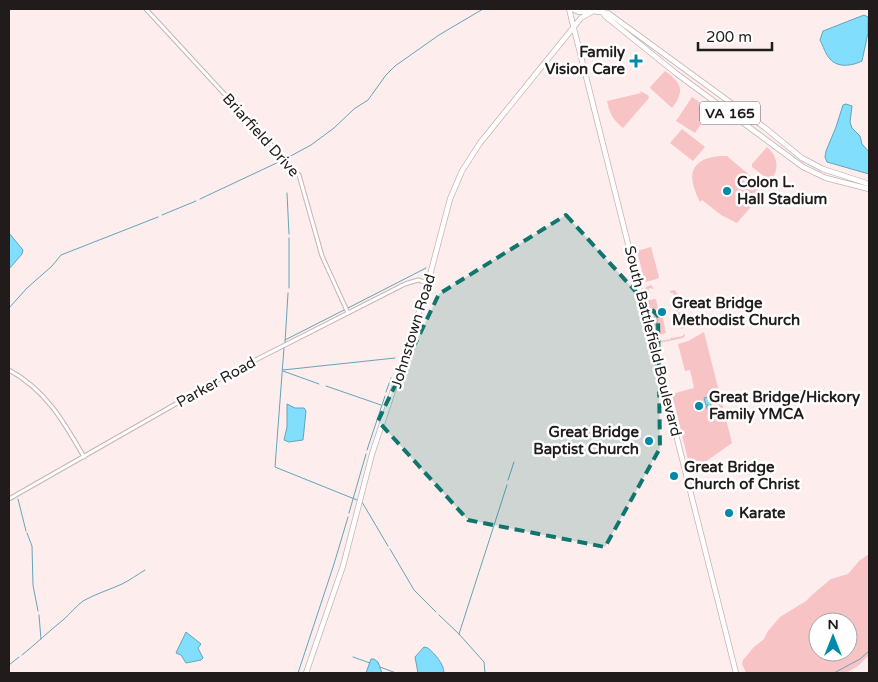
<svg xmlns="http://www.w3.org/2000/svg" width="878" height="682" viewBox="0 0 878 682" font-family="'Varela Round',sans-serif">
<rect width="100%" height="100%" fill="#feeded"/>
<path fill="#f8c3c5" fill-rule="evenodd" d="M665 71C682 83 685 91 672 108L651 89 650 87Z
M640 91 648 95 649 98 623 128C614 121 609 113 607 101L641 93Z
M692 97 711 110 695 133 676 121Z
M682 129 705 147 693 161 670 143Z
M767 147C778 156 780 170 770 181L752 167V164Z
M719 156H727L754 179 751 183 763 193 737 223 721 215 702 200 700 202C694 190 686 172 700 162 705 158 713 157 719 156Z
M651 247 659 277 657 279 645 282 637 251Z
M651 285 654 289 649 288V291L647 292 649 300 656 299 659 314H662L666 333 659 335 660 341 671 339V337L672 338 683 336 684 333 685 336 683 338 659 343 645 291 646 287Z
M675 290 685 307 676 312 673 293H671L670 291Z
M679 312 682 313 681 314 684 319H687L685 320 689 326 681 329 676 313Z
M704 332 732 443 691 472 672 394 694 388 690 370 685 371 678 344 688 341Z
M869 554V655L858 666 846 673H746L742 664 743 660 753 648 764 639 768 631 780 617 806 601 813 594 831 579 848 574 859 561ZM818 622H848V652H818Z"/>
<path fill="#81dffd" stroke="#64a4b9" d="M864 15 868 17V33L862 61C852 66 838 68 830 59 826 55 823 46 820 40L823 31Z
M846 104 852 106 850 122 852 128 860 136 862 144 869 152V174L827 162 825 157 826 151 836 127 843 105Z
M9 233 23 250 22 254 9 269Z
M713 396 715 403 710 404 713 407 709 409H713L715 406 716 411 709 412 706 407 708 405H706L704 398Z
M287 404 295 408H304L306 411 303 440 289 442 284 440 287 427Z
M186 632 201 644 198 648 203 658 201 660 186 663 181 655 176 653Z
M424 647 428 648C435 654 444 664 444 673H418L415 657Z
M371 659H374L378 662 382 673H366Z"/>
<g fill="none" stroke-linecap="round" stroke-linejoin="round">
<path stroke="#64a4b9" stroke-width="1" d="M287 158 311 145 334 128 354 109 368 100 386 75 395 66 439 35 483 9
M287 193 289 234
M200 199 283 160
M162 215 196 201
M289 288V238
M9 308 27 288 52 266 61 255 158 217
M348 308 426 268
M285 340 344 310
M285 343 288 293
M284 348 275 467 357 500
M283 370 395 358
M283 371 319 384
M326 386 381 405
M386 392 391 378
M367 450 385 396
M508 480 514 462
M18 499 26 531
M362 502 388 546
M349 513 366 454
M27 533 32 546 33 585 38 611
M390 549 414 590 436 612
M39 615 41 639
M439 615 459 634 484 662 485 673
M459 634 507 485
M22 655C36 644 49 631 63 620 70 614 75 607 83 601 95 594 109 590 122 584 130 580 137 575 145 570
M353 657 370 663
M9 665 19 657
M380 667 396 673
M298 673 334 564 348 517
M834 673 860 659 869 651"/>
<defs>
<path id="minor" d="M146 9 299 175 322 256 348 313
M9 370C46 390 64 422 84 457
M9 499 230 373 405 284 418 280 428 283"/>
<path id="major" d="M569 9 736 673
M572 9 579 12 589 11
M603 12 605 16 677 74 803 167 826 178 869 189
M306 673 343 566 372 454 425 294 450 199 462 171 480 143 581 18 593 11 608 13 764 127 802 158 823 169 869 184"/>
</defs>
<use href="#minor" stroke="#c7b3b3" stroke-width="5"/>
<use href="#major" stroke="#c7b3b3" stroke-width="6"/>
<use href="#minor" stroke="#fff" stroke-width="3"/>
<use href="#major" stroke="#fff" stroke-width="4.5"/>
</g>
<path fill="#0f766e" fill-opacity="0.2" stroke="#0f766e" stroke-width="4" stroke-dasharray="10 6" stroke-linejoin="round" d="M566 215 658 316 660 448 605 547 468 520 378 421 439 294Z"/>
<g fill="#008aa9" stroke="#fff" stroke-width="2">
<path d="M633.5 53.5h5v5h5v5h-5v5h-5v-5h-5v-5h5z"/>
<circle cx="727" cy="191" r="5"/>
<circle cx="662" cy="312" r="5"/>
<circle cx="699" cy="406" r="5"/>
<circle cx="649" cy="441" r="5"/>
<circle cx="674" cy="476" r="5"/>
<circle cx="729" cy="513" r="5"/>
</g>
<g text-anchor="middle" stroke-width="5" stroke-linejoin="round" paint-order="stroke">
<rect fill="#fff" stroke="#645f5f" stroke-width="1" x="700" y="101.5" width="60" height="23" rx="4"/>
<g font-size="14" font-weight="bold" fill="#221b1b">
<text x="730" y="118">VA 165</text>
</g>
<g font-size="15" font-weight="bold" fill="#221b1b" stroke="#fff" text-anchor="start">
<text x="625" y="57" text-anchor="end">Family<tspan x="625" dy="17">Vision Care</tspan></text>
<text x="737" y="187">Colon L.<tspan x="737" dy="17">Hall Stadium</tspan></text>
<text x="672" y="308">Great Bridge<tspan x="672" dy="17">Methodist Church</tspan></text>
<text x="709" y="402">Great Bridge/Hickory<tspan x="709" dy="17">Family YMCA</tspan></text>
<text x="639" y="437" text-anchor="end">Great Bridge<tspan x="639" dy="17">Baptist Church</tspan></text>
<text x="684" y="472">Great Bridge<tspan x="684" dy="17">Church of Christ</tspan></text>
<text x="739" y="518">Karate</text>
</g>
<g font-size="15" fill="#221b1b" stroke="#fff">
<text transform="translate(261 135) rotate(48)" y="5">Briarfield Drive</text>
<text transform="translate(413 331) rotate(-73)" y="5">Johnstown Road</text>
<text transform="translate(653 341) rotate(76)" y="5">South Battlefield Boulevard</text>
<text transform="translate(216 382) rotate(-29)" y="5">Parker Road</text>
</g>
</g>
<rect width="878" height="682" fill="none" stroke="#221b1b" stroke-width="20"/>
<g transform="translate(833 637)"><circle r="24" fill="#ffffff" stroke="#a7a4a4"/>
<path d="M0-4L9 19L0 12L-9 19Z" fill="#008aa9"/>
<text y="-8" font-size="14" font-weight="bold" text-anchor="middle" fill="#221b1b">N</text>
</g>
<path d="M698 42v8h74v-8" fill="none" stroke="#221b1b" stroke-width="2.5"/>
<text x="706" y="42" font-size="15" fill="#221b1b" stroke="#ffffff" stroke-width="4" paint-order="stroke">200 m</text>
</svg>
